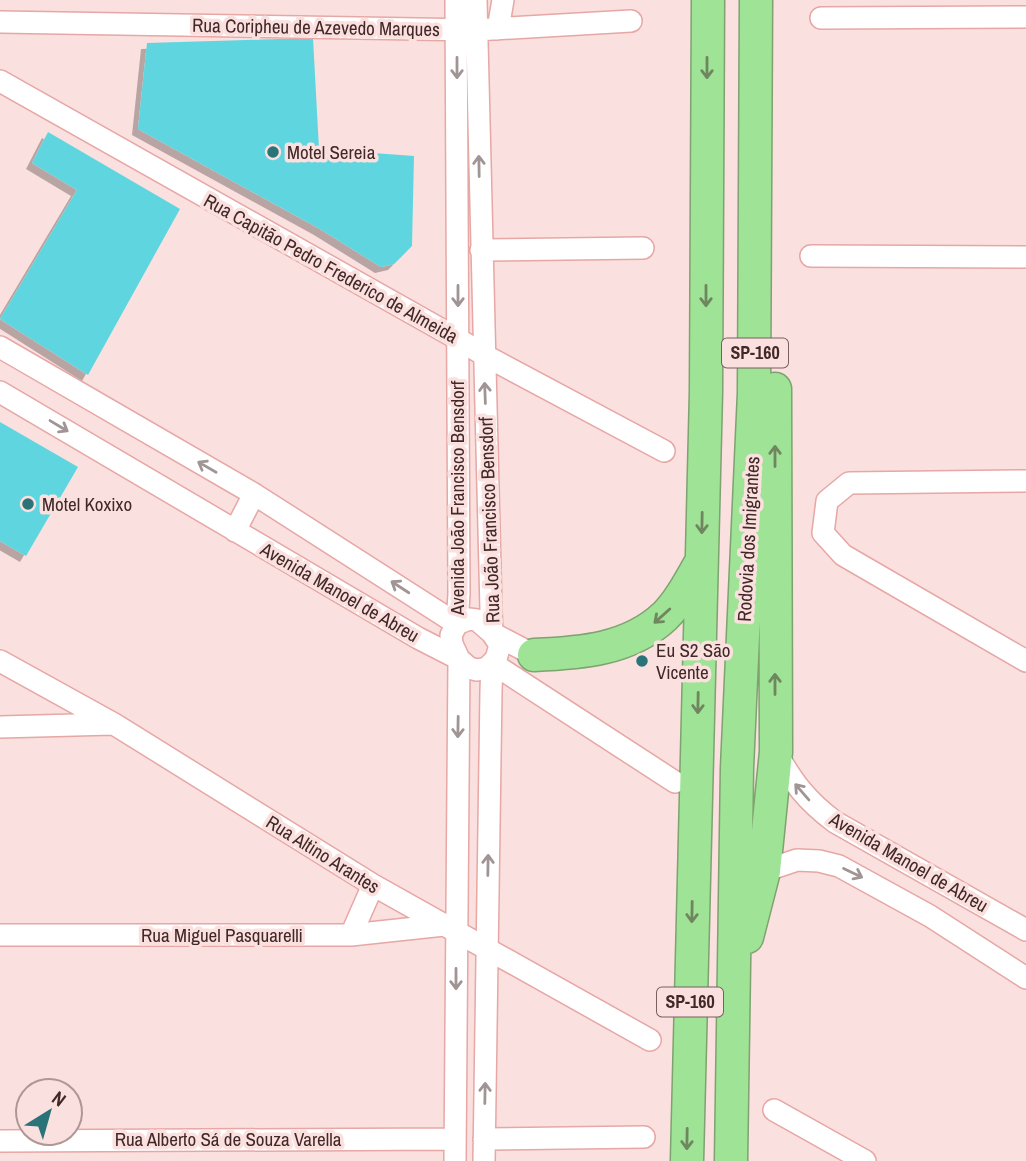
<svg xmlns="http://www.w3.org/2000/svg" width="1026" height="1161" viewBox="0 0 1026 1161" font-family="'Archivo Narrow',sans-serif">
<defs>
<filter id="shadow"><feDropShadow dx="-6" dy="6" stdDeviation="0" flood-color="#0004"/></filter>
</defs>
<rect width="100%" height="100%" fill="#fae0de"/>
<path fill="#5fd6df" filter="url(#shadow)" d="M313 38 319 149 414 156 412 246 394 264 381 267 320 229 138 129 147 43Z
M48 132 180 209 88 375 0 319 77 190 32 163Z
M0 422 78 467 26 556 0 541Z"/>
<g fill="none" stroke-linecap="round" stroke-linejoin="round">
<defs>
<path id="minor" d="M476 0 491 610 492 633 500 645 496 659 492 663 491 691 484 1161
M821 18 1026 17
M0 22 476 30 631 21
M498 29 503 0
M0 81 458 339 484 355 664 451
M481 250 643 248
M811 256 1026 257
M0 347 254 494 457 624
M0 392 418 638 459 659 469 668 477 670 487 668 492 663
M1026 481 849 483 827 501 823 533 843 555 1026 661
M235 531 254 494
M457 624 469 619 477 620 492 633 534 655
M0 661 114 724 373 885 650 1040
M492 663 675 782
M0 727 112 724
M776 752C793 783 807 801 835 822L1026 930
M764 871 797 860 819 861 839 866 930 916 1026 978
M0 935H351L444 925
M351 935 373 885
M774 1110 865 1161
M484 1139 644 1137
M0 1141 455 1139
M455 1161 459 659 452 644 451 635 457 624 459 594 456 0"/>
<path id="highway" d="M534 655C580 653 629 650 665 616 680 601 690 581 701 562
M747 937 764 871 776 752 775 389
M687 1161 706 392 708 0
M731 1161 737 768 754 393 756 0"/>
</defs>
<use href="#minor" stroke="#e6a7a5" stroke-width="24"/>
<use href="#highway" stroke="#7ea270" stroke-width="35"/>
<use href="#minor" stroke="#fff" stroke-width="21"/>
<use href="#highway" stroke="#9ee396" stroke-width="32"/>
</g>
<defs><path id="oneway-shaft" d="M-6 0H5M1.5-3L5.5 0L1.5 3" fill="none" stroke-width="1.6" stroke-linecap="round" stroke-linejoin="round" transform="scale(1.75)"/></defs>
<g stroke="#a09494">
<use href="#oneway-shaft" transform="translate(457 68) rotate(90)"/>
<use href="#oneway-shaft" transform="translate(479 166) rotate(-91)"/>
<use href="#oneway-shaft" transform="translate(458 296) rotate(90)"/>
<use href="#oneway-shaft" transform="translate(485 393) rotate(-92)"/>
<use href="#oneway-shaft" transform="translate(59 426) rotate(31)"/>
<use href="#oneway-shaft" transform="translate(207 467) rotate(-150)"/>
<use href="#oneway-shaft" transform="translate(400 587) rotate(-147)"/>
<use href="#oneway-shaft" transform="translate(458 727) rotate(91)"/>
<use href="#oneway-shaft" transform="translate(802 792) rotate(-131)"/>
<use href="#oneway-shaft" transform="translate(488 865) rotate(-89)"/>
<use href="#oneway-shaft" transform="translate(853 873) rotate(26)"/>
<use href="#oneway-shaft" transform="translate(456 979) rotate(90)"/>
<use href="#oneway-shaft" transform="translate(485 1093) rotate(-89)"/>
</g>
<g stroke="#70865f">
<use href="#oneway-shaft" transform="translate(707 68) rotate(90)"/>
<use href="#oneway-shaft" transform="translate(706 296) rotate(90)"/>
<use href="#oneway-shaft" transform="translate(775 456) rotate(-90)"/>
<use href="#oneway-shaft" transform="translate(702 523) rotate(91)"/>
<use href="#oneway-shaft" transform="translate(662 616) rotate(138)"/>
<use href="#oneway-shaft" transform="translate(775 684) rotate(-90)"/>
<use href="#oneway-shaft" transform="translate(698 703) rotate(91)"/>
<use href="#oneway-shaft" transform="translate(692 912) rotate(91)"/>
<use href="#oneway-shaft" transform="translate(687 1139) rotate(91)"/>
</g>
<g fill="#297379" stroke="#fae0de" stroke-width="2.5">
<circle cx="273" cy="152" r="7"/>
<circle cx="28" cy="504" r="7"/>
<circle cx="642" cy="661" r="7"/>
</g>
<g text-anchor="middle" stroke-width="7" stroke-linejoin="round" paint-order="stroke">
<g fill="#fae0de" stroke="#79605f" stroke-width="2">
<rect x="722" y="338.5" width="66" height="29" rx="5"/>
<rect x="657" y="987.5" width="66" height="29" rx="5"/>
</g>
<g font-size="18" font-weight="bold" fill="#422928">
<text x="755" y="359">SP-160</text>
<text x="690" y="1008">SP-160</text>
</g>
<g font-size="19" fill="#422928" stroke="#fae0de">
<text transform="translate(316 27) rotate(1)" y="7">Rua Coripheu de Azevedo Marques</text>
<text transform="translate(331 268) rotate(29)" y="7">Rua Capitão Pedro Frederico de Almeida</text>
<text transform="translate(457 498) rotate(-90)" y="7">Avenida João Francisco Bensdorf</text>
<text transform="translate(489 520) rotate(-92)" y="7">Rua João Francisco Bensdorf</text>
<text transform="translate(748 539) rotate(-87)" y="7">Rodovia dos Imigrantes</text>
<text transform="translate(340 592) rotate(30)" y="7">Avenida Manoel de Abreu</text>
<text transform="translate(323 854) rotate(32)" y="7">Rua Altino Arantes</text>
<text transform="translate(909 862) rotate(30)" y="7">Avenida Manoel de Abreu</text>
<text x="222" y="942">Rua Miguel Pasquarelli</text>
<text x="228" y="1146">Rua Alberto Sá de Souza Varella</text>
</g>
<g font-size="19" fill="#422928" stroke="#fae0de" text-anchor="start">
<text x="287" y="159">Motel Sereia</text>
<text x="42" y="511">Motel Koxixo</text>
<text x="656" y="657">Eu S2 São<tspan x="656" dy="22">Vicente</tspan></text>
</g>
</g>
<g transform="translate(49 1112) rotate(37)"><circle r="33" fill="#fae0de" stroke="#b09795" stroke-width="2"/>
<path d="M0-5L12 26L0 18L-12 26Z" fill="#297379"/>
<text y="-10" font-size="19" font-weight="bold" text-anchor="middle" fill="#422928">N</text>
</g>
</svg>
